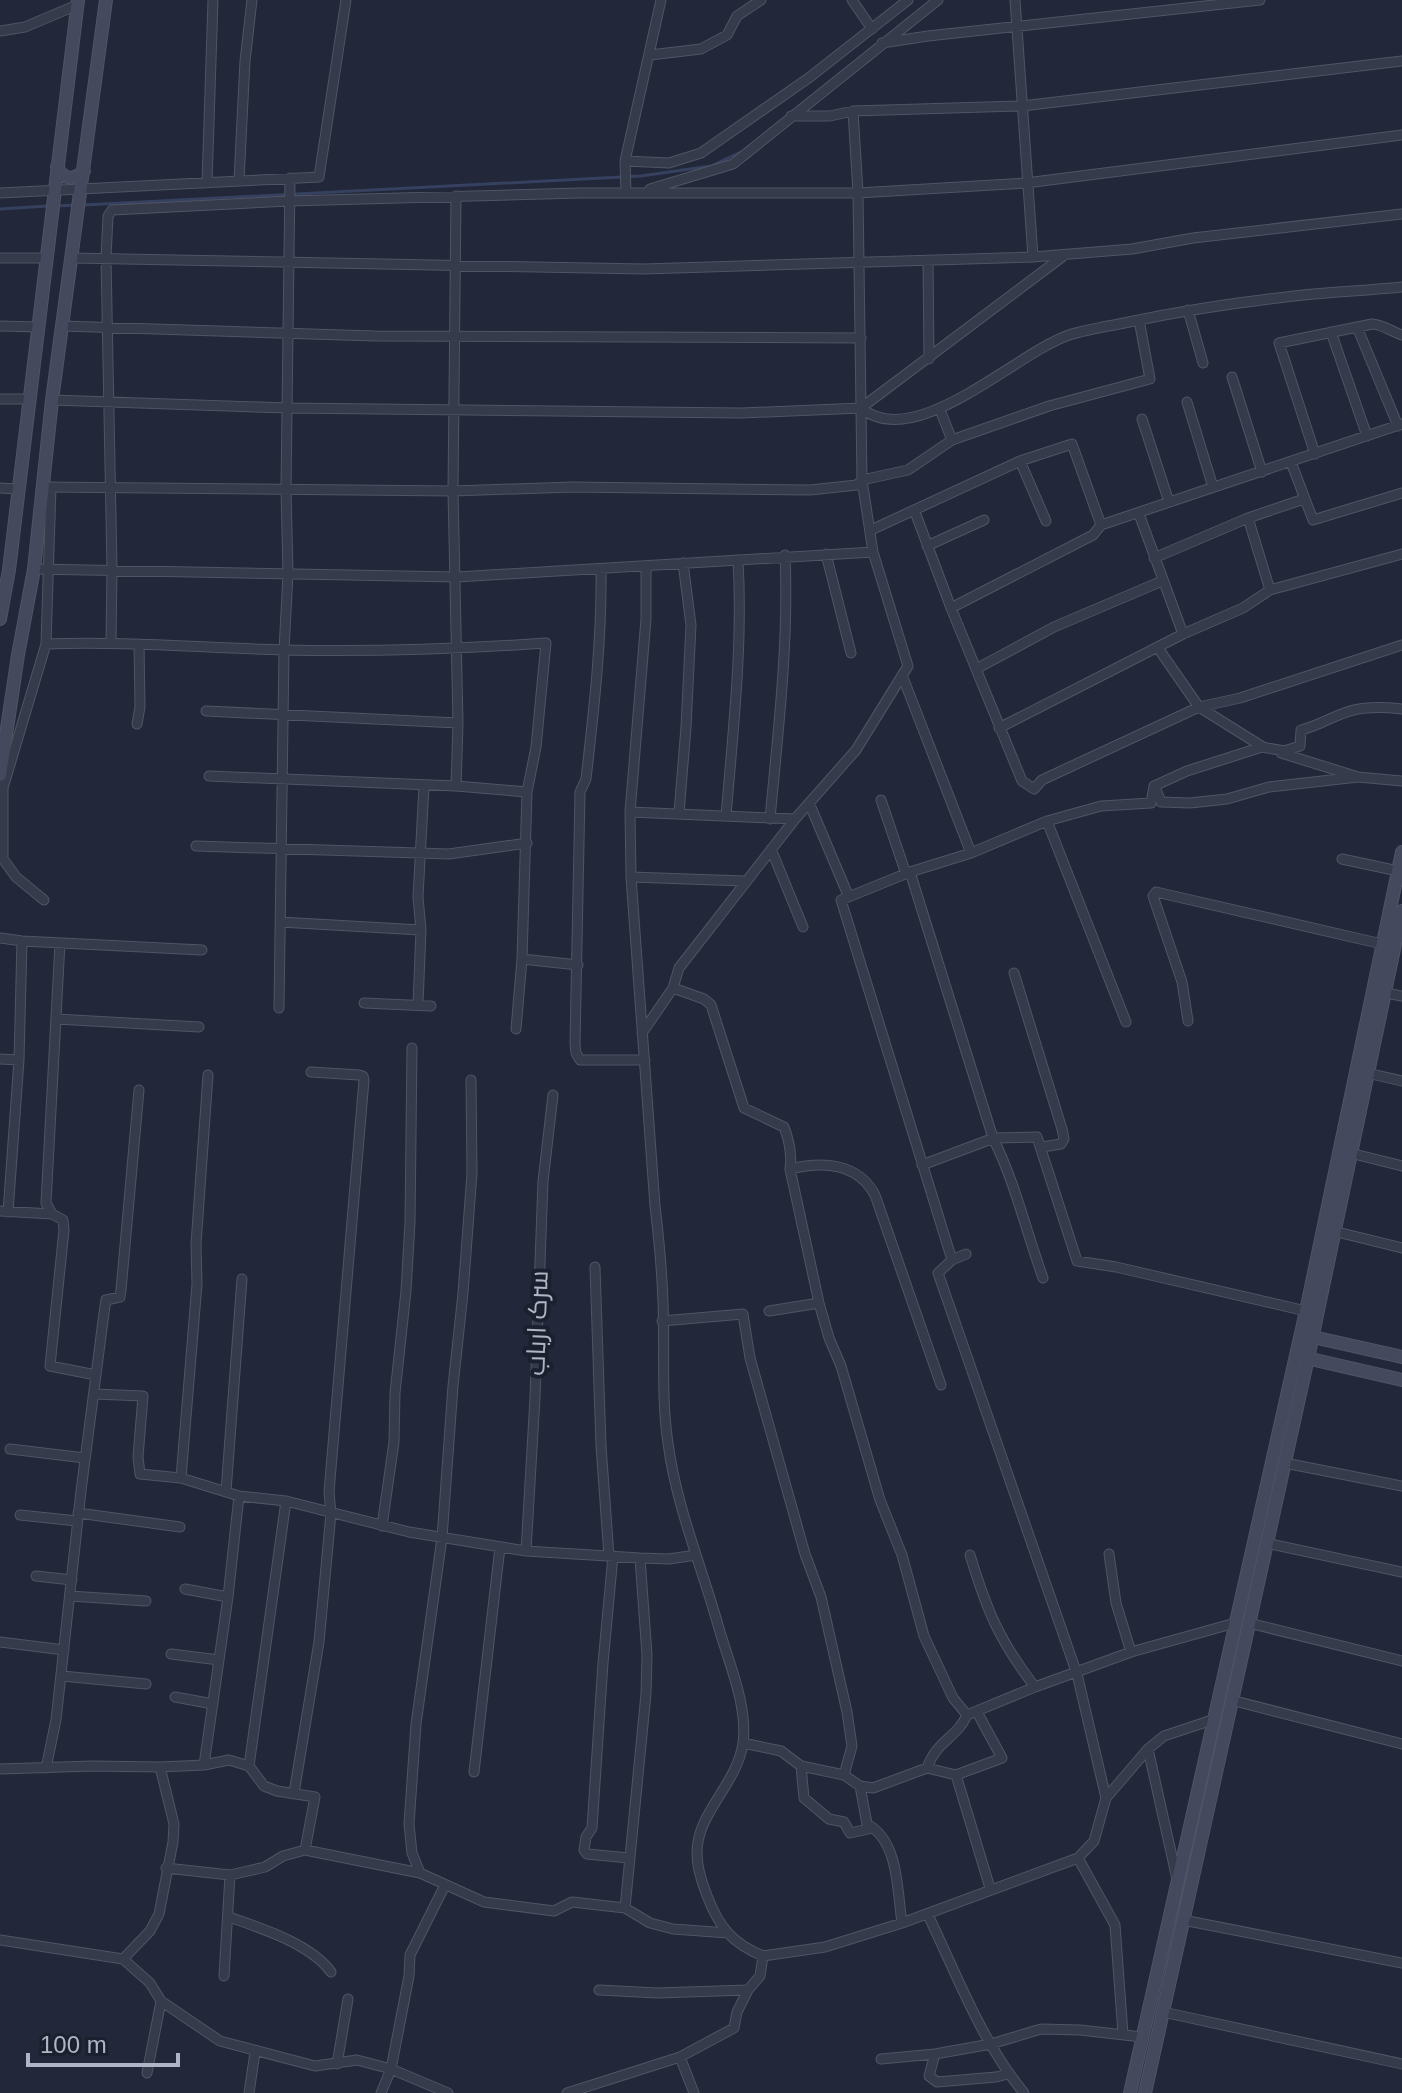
<svg xmlns="http://www.w3.org/2000/svg" width="1402" height="2093" viewBox="0 0 1402 2093" font-family="Arial,Cairo,sans-serif">
<rect width="100%" height="100%" fill="#222839"/>
<g fill="none" stroke-linecap="round" stroke-linejoin="round">
<path stroke="#364160" stroke-width="3" d="M84 205 641 176 711 166 743 151
M56 206 76 205
M0 209 48 206"/>
<defs>
<path id="street" d="M852 0 872 29
M1015 0 1033 257
M0 31 25 27 77 5
M882 43 928 36 1260 0
M650 55 701 49 727 35 737 16 761 0
M791 116H830L853 111 1022 106 1402 61
M625 161 669 163 701 153 810 77 908 0
M239 180 245 61 252 0
M207 183 213 0
M650 189 733 164 938 0
M626 192 625 161 661 0
M0 193 319 177 346 0
M0 258H47
M72 258 644 269 1033 257 1132 249 1193 238 1402 214
M928 260 929 359
M1188 310 1203 363
M0 326 38 327
M62 326 375 336 861 338
M1357 327 1398 426
M1331 332 1367 436
M1232 377 1262 472
M0 399H29
M52 400 287 408 742 413 861 408 1062 257
M1187 402 1213 487
M861 408C915 453 1016 353 1069 335 1088 329 1110 326 1129 322 1181 311 1233 303 1286 297 1325 292 1363 291 1402 287
M940 410 952 440 1049 406 1150 379 1139 320
M1142 419 1169 502
M1315 454 1279 343 1372 324C1382 324 1392 332 1402 335
M1020 461 1046 521
M1291 462 1313 520 1402 493
M44 487 453 491 572 487 810 490 857 485 862 480 908 470 952 440
M0 488 18 489
M915 512 951 608 1022 781 1034 789 1042 780 1199 707 1240 698 1402 645
M1139 514 1183 634
M1248 518 1270 590
M871 530 1020 461 1072 444 1101 525
M927 546 984 520
M826 554 851 653
M1154 558 1248 518 1304 499
M34 569 457 577 873 552
M601 569C602 639 594 709 586 779L580 792 575 1044 576 1053 580 1060H645
M951 608 1093 535 1101 525 1402 424
M111 642 112 569 106 258 108 216 112 210 289 201 578 193H858L1026 183 1402 135
M46 644C125 641 204 648 284 650 371 652 459 649 546 643L536 747 527 792 522 959 516 1029
M1158 648 1199 707 1263 747
M976 669 1054 627 1162 581
M902 675 971 853
M206 711 458 723
M137 724 140 707 139 644
M999 728 1183 634 1243 608 1270 590 1402 554
M1281 753 1355 776
M209 776 456 786 527 792
M456 786 458 723 453 491 456 196
M1155 787 1161 802 1190 803 1227 799 1269 787 1358 777 1402 781
M881 800 906 874
M810 805 848 895
M630 812 795 819
M679 813 686 727 691 625 683 563
M726 816C733 731 743 645 738 560
M770 819C778 731 789 643 785 555
M1047 821 1126 1022
M196 846 449 854 527 843
M771 849 803 927
M1342 859 1398 871
M910 872 993 1138C1015 1182 1026 1231 1043 1278
M631 877 744 881
M44 900 16 877 3 859V788L46 644 51 487
M280 922 421 930
M0 938 22 941 202 950
M60 943 46 1203 52 1214 63 1220 64 1230 50 1366 96 1375
M522 959 578 965
M1014 973 1062 1129 1064 1139 1061 1144 1042 1147
M673 988 704 999 711 1005 744 1108 784 1127C789 1140 792 1155 790 1169L819 1303 829 1338 841 1366 880 1500 902 1555 924 1636 953 1698 967 1715
M1386 993 1402 996
M364 1003 431 1006
M418 1004 421 930 418 897 424 786
M279 1008 284 650 288 574 286 489 290 178
M56 1019 199 1027
M1188 1021 1182 982 1153 896 1156 892 1382 944
M642 1033 673 988 679 968 795 819 856 750 908 666 873 552 862 480 858 193 853 111
M0 1059 19 1060
M1367 1073 1402 1081
M1350 1153 1402 1166
M922 1165 994 1138 1037 1137 1077 1261 1116 1267 1310 1312
M790 1169C823 1161 858 1163 875 1195L941 1385
M0 1211 52 1214
M8 1212 19 1060 22 941
M1333 1231 1402 1248
M966 1254 952 1260 938 1273 1077 1674 1106 1798
M952 1260 841 900 910 872 971 853 1047 821 1101 806 1151 803 1154 786 1187 771 1262 747 1284 751 1300 746 1301 730C1318 726 1333 716 1350 711 1367 706 1385 707 1402 709
M595 1267 601 1446 609 1556
M769 1311 819 1303
M662 1321 743 1314 750 1358 805 1554 821 1597 847 1712 852 1746 844 1775
M94 1394 143 1396 138 1457 140 1474 181 1478 239 1496 286 1501 409 1532 526 1551 640 1558 669 1559 696 1555
M10 1449 85 1458
M1285 1463 1402 1486
M181 1478 197 1284 196 1244 208 1075
M226 1491 242 1279
M78 1513 180 1527
M20 1515 77 1521
M382 1526 394 1442 395 1393 406 1291 410 1222 412 1048
M1266 1543 1402 1572
M526 1551 535 1398 543 1181 553 1095
M1109 1554 1116 1603 1131 1652
M970 1555C987 1611 999 1640 1035 1687
M613 1556 603 1663 592 1828 586 1837 584 1850 587 1854 629 1858
M36 1576 72 1580
M185 1589 228 1597
M70 1596 146 1601
M1249 1623 1402 1661
M0 1642 64 1650
M171 1654 219 1660
M62 1676 146 1684
M175 1697 213 1704
M1231 1700 1402 1744
M743 1743 781 1751 801 1766 844 1775 860 1786 873 1788 927 1768C936 1741 957 1738 967 1715L1035 1687 1131 1652 1235 1623
M1148 1749 1177 1879
M204 1765 228 1597 239 1496
M249 1766 286 1501
M801 1766 804 1798 829 1819 844 1822 850 1833 873 1828
M46 1768 56 1720 81 1491 104 1313 106 1300 120 1297 121 1290 139 1090
M927 1768 956 1775 990 1888
M0 1769 93 1766 160 1767 204 1765 229 1760 249 1766 264 1786 277 1791 315 1797 305 1850
M474 1772 500 1547
M956 1775 1002 1758 977 1712
M860 1786 867 1824C899 1841 897 1890 902 1923
M294 1793 319 1642 331 1513 329 1492 364 1080 363 1076 359 1075 311 1072
M1078 1858 1115 1925 1123 2034
M166 1868 230 1875 265 1867 283 1856 305 1850 420 1873 484 1902 554 1911 572 1902 625 1908 650 1923 673 1929 728 1933
M420 1873 412 1853 409 1824 416 1724 442 1538 453 1386 463 1293 472 1173 471 1080
M625 1908 646 1694 647 1655 640 1558
M928 1915C957 1975 981 2041 1024 2093
M229 1917C261 1928 311 1944 331 1972
M1183 1920 1402 1963
M0 1940 123 1959 150 1983 161 2001 220 2041 315 2066 357 2060 391 2069 448 2093
M763 1956 825 1947 902 1923 1078 1858 1094 1841 1106 1798 1148 1749 1164 1736 1215 1719
M123 1959 150 1931 159 1914 173 1842 174 1824 160 1767
M224 1976 230 1875
M599 1990 657 1993 748 1990
M1163 2012 1402 2064
M935 2054 929 2076 937 2082 996 2077 1008 2074
M680 2057 694 2093
M881 2059 935 2054 991 2044 1041 2029 1080 2030 1142 2037
M337 2064 348 1999
M147 2073 161 2001
M249 2093 255 2052
M381 2093 391 2069 409 1976 410 1955 445 1885
M567 2093 680 2057 734 2028 737 2012 748 1990 760 1976 763 1956C751 1951 737 1943 728 1933 713 1917 697 1875 697 1854 696 1813 737 1785 743 1743 748 1705 728 1661 718 1625 701 1565 676 1505 668 1443 661 1397 665 1350 663 1303 662 1271 659 1239 655 1206L631 877 630 812 646 619V566"/>
<path id="secondary" d="M57 167C64 180 73 181 84 171
M0 619 9 570 78 0
M0 775 18 655 34 569 52 400 106 0
M1304 1335 1402 1357
M1302 1357 1402 1380
M1130 2093 1306 1311 1402 852
M1145 2093 1308 1358 1402 911"/>
</defs>
<use href="#street" stroke="#505564" stroke-width="11"/>
<use href="#secondary" stroke="#505564" stroke-width="14"/>
<use href="#street" stroke="#353b4a" stroke-width="9"/>
<use href="#secondary" stroke="#44495d" stroke-width="12"/>
</g>
<g text-anchor="middle" stroke-width="8" stroke-linejoin="round" paint-order="stroke">
<g font-size="26" fill="#b0b5c6" stroke="#1b202e">
<text transform="translate(537 1323) rotate(-88)" y="9">سرک ارباب</text>
</g>
</g>
<path d="M28 2053v12h150v-12" fill="none" stroke="#b0b5c6" stroke-width="4"/>
<text x="40" y="2053" font-size="24" fill="#b0b5c6" stroke="#1b202e" stroke-width="6" paint-order="stroke">100 m</text>
</svg>
